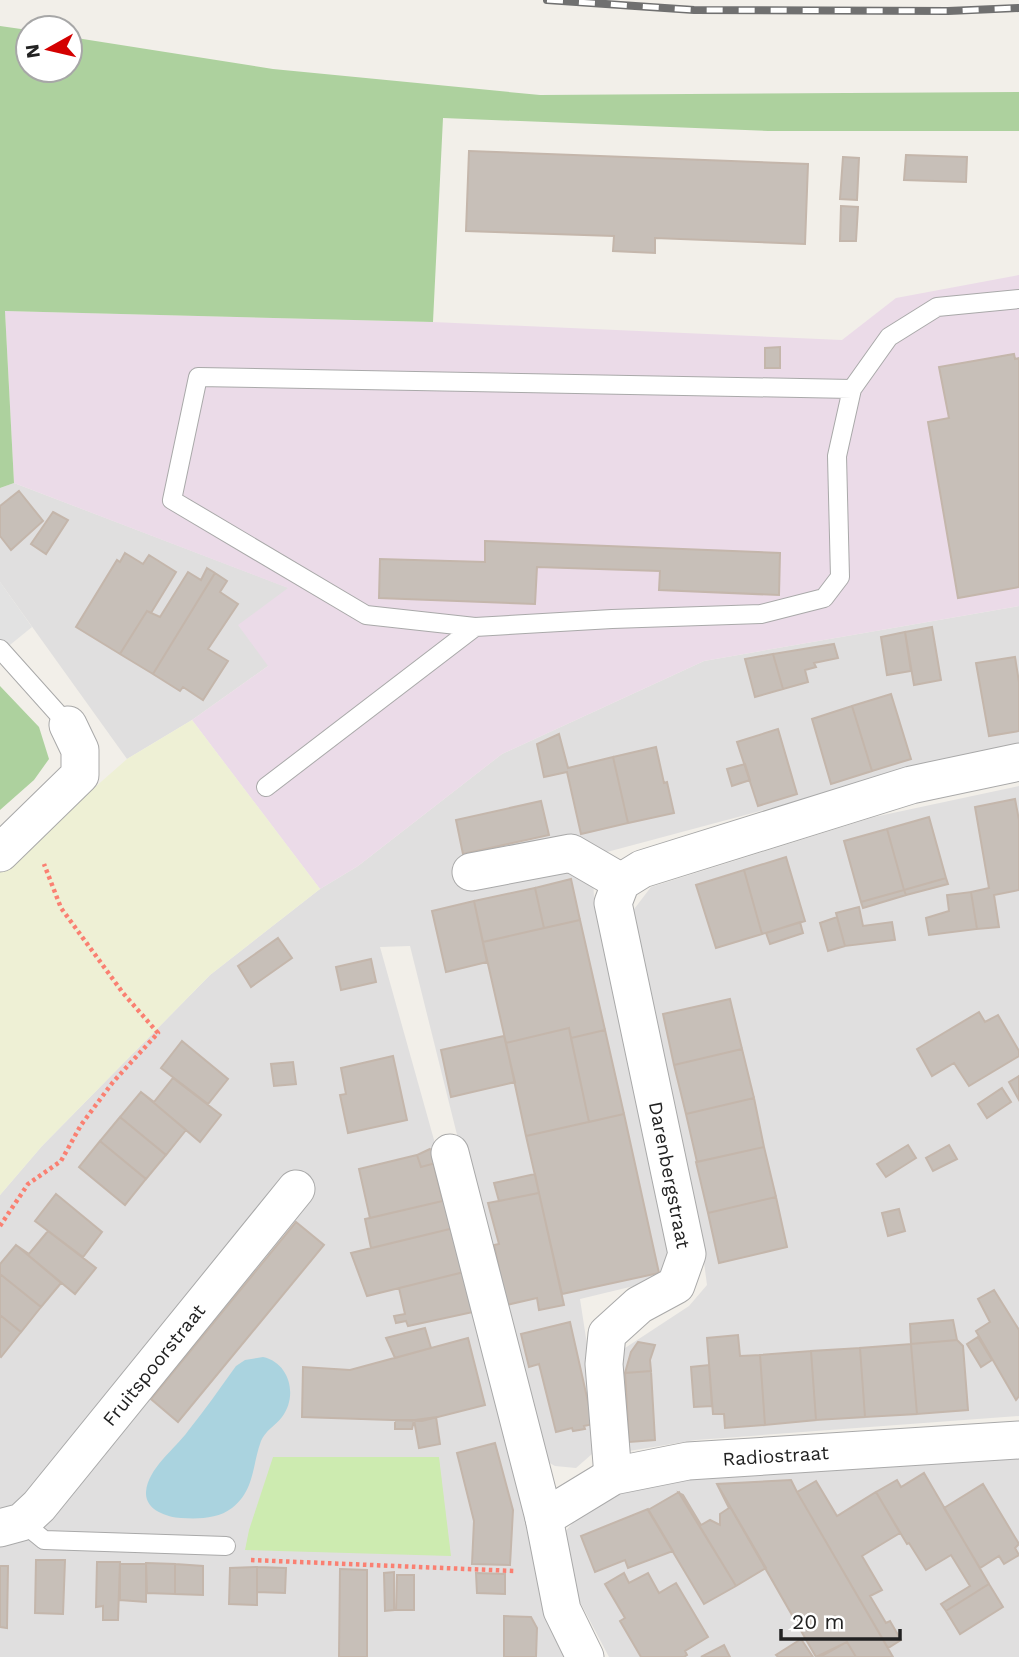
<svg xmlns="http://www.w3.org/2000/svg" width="1019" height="1657" viewBox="0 0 1019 1657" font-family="'Work Sans',sans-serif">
<rect width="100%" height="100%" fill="#f2efe9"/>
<path fill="#e0dfdf" d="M14 483 289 588 268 666 192 720 127 759 0 582V488Z
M1019 606V745L910 771 592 856 594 898 624 1026 674 1264 667 1278 580 1299 596 1403 600 1444 592 1454 576 1468 555 1466 537 1456 410 946 380 947 457 1222 572 1657H0V1195L42 1146 210 975 320 889 358 866 502 754 704 661Z
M1019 786V1416L696 1440 623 1452 622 1350 689 1306 707 1285 698 1217 625 921 651 887 874 817Z
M1019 1458V1657H609L561 1566 562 1535 577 1518 608 1498 665 1480Z"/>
<path fill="#ebdbe8" d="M1019 275V606L704 661 502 754 358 866 320 889 192 720 268 666 238 625 288 588 14 483 5 311 433 322 842 340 896 298Z"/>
<path fill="#eef0d5" d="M192 720 320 889 210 975 42 1146 0 1195V871L127 759Z"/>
<path fill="#cdebb0" d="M273 1457H439L451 1556 245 1550 249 1530Z"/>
<path fill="#add19e" d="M0 26 28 30V70H70V37L273 69 540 95 1019 92V131H768L443 118 433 322 5 311 14 483 0 488Z
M0 686 39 727 49 759 34 780 0 810Z"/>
<path fill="#e2e2e2" d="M0 582 32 627 0 653Z"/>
<path fill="#aad3df" d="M263 1357C290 1363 298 1396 282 1417 276 1425 265 1431 261 1441 252 1465 255 1490 232 1508 218 1519 198 1519 181 1518 167 1517 145 1510 146 1492 148 1468 175 1449 188 1431 205 1410 220 1388 236 1366L245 1360Z"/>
<path fill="#c7bfb8" stroke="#c4b6ab" stroke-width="2" d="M469 151 808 164 805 244 655 238V253L613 251 614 236 466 231Z
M906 155 967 157 966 182 904 180Z
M843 157 859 158 857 200 840 199Z
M841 206 858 207 856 241H840Z
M780 347V368H765V348Z
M1014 354 1015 359 1019 358V587L958 598 928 422 949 418 939 367Z
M19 491 43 521 11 550 0 536V506Z
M53 512 68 520 46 554 31 544Z
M485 541 780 553 779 595 659 590 660 571 537 567 535 604 379 598 380 559 485 562Z
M125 553 143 564 149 555 176 572 151 613 147 611 120 654 76 627 117 560 120 562Z
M207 568 215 573 153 674 120 654 147 611 160 617 188 572 201 580Z
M215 573 227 581 220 592 238 604 208 649 228 661 203 700 183 687 180 691 153 674Z
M932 627 941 680 914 685 905 632Z
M905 632 911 671 887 675 881 637Z
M834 644 838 658 814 663 816 667 805 670 808 682 783 689 773 654Z
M773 654 783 689 755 697 745 659Z
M1015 657 1019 682V731L989 736 976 663Z
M891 694 911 759 872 771 852 706Z
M852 706 872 771 831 784 812 719Z
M778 729 797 794 758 806 737 742Z
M559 734 568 768 613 757 628 823 581 834 567 772 544 777 537 744Z
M656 747 664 783 667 782 674 813 628 823 613 757Z
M745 764 750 780 732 786 727 769Z
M1015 799 1019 820V890L994 895 999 927 977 929 971 892 989 888 975 807Z
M541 801 549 835 463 854 456 820Z
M929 817 946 878 904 890 887 829Z
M887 829 904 890 861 902 844 841Z
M786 857 805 921 762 934 744 870Z
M744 870 762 934 716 948 696 885Z
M946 878 948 884 906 895 904 890Z
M571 879 580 920 544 928 535 888Z
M535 888 544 928 483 942 474 901Z
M904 890 906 895 863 908 861 902Z
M971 892 977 929 929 935 926 918 949 911 947 895Z
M474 901 487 962 446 972 432 911Z
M859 907 863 926 892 922 895 940 845 946 836 913Z
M837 917 845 946 828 951 820 923Z
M580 920 605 1030 571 1038 569 1028 506 1043 483 942Z
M800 922 803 933 770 944 766 933Z
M278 938 292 958 251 987 238 966Z
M371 959 376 982 341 990 336 967Z
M730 999 742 1049 674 1065 663 1014Z
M979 1012 985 1022 998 1015 1019 1051V1056L969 1086 954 1063 932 1076 917 1049Z
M569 1028 589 1122 526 1136 506 1043Z
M605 1030 624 1114 589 1122 571 1038Z
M504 1036 515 1082 451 1097 441 1050Z
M182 1041 228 1079 208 1104 161 1068Z
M742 1049 754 1098 686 1114 674 1065Z
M393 1056 407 1120 348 1133 340 1095 346 1094 341 1068Z
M293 1062 296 1084 274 1086 271 1064Z
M1019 1076V1100L1009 1082Z
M173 1078 221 1115 200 1142 141 1092 154 1102Z
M1002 1088 1011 1102 987 1118 978 1104Z
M141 1092 186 1130 166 1155 120 1117Z
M754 1098 764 1147 697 1162 686 1114Z
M624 1114 659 1273 562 1294 526 1136Z
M120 1117 166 1155 146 1179 100 1141Z
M100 1141 146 1179 125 1205 79 1167Z
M908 1145 916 1158 886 1177 877 1164Z
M949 1145 957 1159 933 1171 926 1158Z
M764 1147 776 1197 708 1213 696 1162Z
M430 1149 438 1154 450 1199 447 1200V1197L442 1198 434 1166 439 1165V1162L421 1167 417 1155Z
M417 1155 421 1167 439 1162V1165L434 1166 442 1198 447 1197V1200L370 1218 359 1169Z
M535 1174 539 1193 499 1201 494 1183Z
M539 1193 564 1305 539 1310 537 1298 502 1306 496 1279 501 1278 494 1245 499 1244 488 1203Z
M56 1194 102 1232 83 1257 35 1221Z
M776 1197 787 1247 719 1263 708 1213Z
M447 1200 454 1228 371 1248 365 1219Z
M899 1209 905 1231 888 1236 882 1213Z
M296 1222 324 1245 178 1422 151 1399Z
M454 1228 464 1272 367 1296 351 1253Z
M48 1231 96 1268 75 1294 16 1245 29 1254Z
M16 1245 61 1283 41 1307 0 1274V1264Z
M464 1272 473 1312 408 1326 406 1321 396 1323 394 1316 405 1314 399 1288Z
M0 1274 41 1307 21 1332 0 1315Z
M994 1290 1019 1330V1396L1016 1400 976 1331 990 1322 978 1299Z
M0 1315 21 1332 1 1357 0 1356Z
M953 1320 957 1340 911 1344 910 1324Z
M570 1322 593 1424 584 1426 585 1429 573 1431 572 1428 556 1432 539 1364 529 1367 521 1334Z
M425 1328 431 1348 395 1358 386 1338Z
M738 1335 740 1356 760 1355 765 1425 725 1428 724 1414H713L707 1338Z
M978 1337 992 1360 981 1367 967 1344Z
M468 1338 485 1405 422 1421 302 1417 303 1367 350 1370Z
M957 1340 963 1346 968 1410 917 1414 911 1344Z
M638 1342 655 1345 650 1360 651 1371 625 1373 631 1352Z
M911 1344 917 1414 865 1417 860 1348Z
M860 1348 865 1417 816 1420 811 1351Z
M811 1351 816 1420 765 1425 760 1355Z
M709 1365 712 1406 694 1407 691 1367Z
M651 1371 655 1440 629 1442 625 1373Z
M436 1417 440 1444 419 1448 414 1420Z
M395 1420H414L412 1429H395Z
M495 1443 513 1510 510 1565 472 1564 474 1521 457 1453Z
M924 1473 989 1584 946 1611 941 1604 970 1586 951 1555 926 1570 909 1543 907 1544 876 1492 897 1480 901 1487Z
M791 1480 797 1492 893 1657H856L847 1642 816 1657 717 1484Z
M816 1481 837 1516 876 1492 900 1533 862 1556 882 1590 870 1596 886 1623 890 1621 901 1640 888 1648 797 1492Z
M717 1484 766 1568 736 1586 679 1493 683 1495 701 1525 710 1520 720 1525V1514L729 1508Z
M983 1484 1019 1544 1015 1548 1019 1555 1004 1564 999 1556 980 1568 944 1508Z
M679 1492 736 1586 704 1604 648 1510Z
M648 1509 673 1551 628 1568 625 1560 595 1572 581 1536Z
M36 1560H65L63 1614 35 1613Z
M97 1562H120L118 1620H103V1606L96 1607Z
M146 1563 175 1564V1594L147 1593Z
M120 1564H146V1602L120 1600Z
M175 1564 203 1566V1595L175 1594Z
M0 1566H8L7 1628 0 1627Z
M257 1567V1605L229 1604 230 1568Z
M257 1567 286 1568 285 1593 257 1592Z
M340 1569 367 1570V1657H339Z
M394 1572V1610L385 1611 384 1573Z
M476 1573 505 1574V1594L477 1593Z
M624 1573 629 1583 648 1573 659 1593 676 1583 708 1637 685 1651 687 1655 684 1657H641L620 1621 625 1618 605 1584Z
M397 1575H414V1610H396Z
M989 1584 1003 1607 960 1634 946 1611Z
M504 1616 531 1617 537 1628 536 1657H504Z
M801 1639 813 1657H778L776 1655Z
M847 1642 856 1657H820Z
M724 1645 730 1657H701Z"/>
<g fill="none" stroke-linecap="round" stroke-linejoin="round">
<defs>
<path id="service" d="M852 389 198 377 172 500 366 615 475 627 612 619 761 614 824 598 840 577 837 456 852 389 889 337 937 307 1019 299
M0 649 68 725
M266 787 475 627
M22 1522 44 1540 226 1546"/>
<g id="minor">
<path d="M0 853 80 775V750L68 725"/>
<path d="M471 872 571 853 621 882"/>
<path d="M450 1153 544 1518 562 1610 585 1657"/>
<path d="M613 1476 604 1364 607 1334 639 1305 676 1285 687 1254 613 903 621 882 642 869 911 785 1019 762"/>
<path id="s1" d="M544 1518 613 1476 688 1461 1019 1440"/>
<path id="s2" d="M0 1528 22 1522 39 1506 296 1189"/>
</g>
</defs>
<use href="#service" stroke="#a9a9a9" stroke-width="20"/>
<use href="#minor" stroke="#a9a9a9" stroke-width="39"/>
<path stroke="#fa8072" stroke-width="4.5" stroke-dasharray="3.5 3.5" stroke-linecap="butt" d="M0 1226 28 1184 61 1161 81 1125 113 1082 158 1033 123 993 61 908 44 864
M251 1560 515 1571"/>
<use href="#service" stroke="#fff" stroke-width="18"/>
<use href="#minor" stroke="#fff" stroke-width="37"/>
<defs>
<path id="rail" d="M547 0 694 10 948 11 1019 8"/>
</defs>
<use href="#rail" stroke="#707070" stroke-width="8"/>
<use href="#rail" stroke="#fff" stroke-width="5" stroke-dasharray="16" stroke-linecap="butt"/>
</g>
<g text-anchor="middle" stroke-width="5" stroke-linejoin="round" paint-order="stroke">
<g font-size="19" fill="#222" stroke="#fff">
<text transform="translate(670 1175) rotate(79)" y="7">Darenbergstraat</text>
<text dy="7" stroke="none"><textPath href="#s2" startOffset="228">Fruitspoorstraat</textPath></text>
<text dy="7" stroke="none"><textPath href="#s1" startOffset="245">Radiostraat</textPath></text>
</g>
</g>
<g transform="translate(49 49) rotate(262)"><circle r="33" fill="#ffffff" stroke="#a7a7a7" stroke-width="2"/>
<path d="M0-5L12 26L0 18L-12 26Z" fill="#d40000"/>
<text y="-10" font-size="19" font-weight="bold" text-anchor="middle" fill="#222222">N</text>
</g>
<path d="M781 1629v10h119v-10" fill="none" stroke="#222222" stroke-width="3.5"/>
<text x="792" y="1629" font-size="21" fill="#222222" stroke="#ffffff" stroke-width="5" paint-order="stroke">20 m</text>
</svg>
